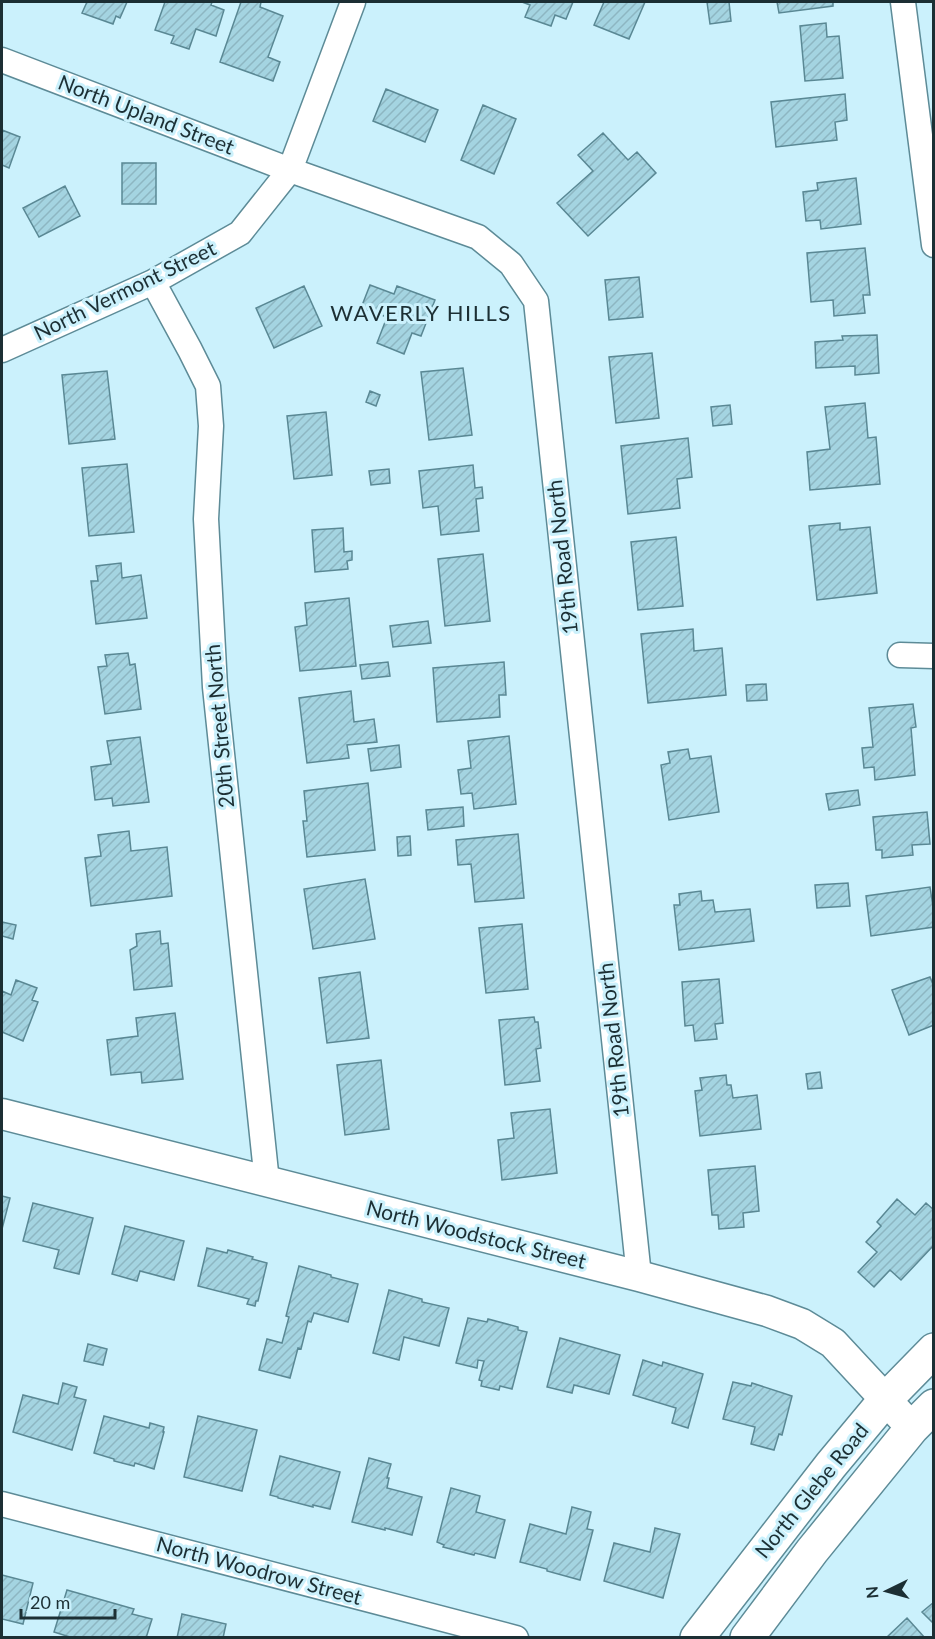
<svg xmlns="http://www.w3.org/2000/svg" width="935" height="1639" viewBox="0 0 935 1639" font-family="Lato,sans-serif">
<defs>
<pattern id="building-hatch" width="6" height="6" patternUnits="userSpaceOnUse" patternTransform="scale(1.5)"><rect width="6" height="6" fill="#a4d4e1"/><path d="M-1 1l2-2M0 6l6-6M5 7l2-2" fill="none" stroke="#8db6c2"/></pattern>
</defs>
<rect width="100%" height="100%" fill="#cbf1fc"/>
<path fill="url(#building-hatch)" stroke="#5a8894" stroke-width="1.5" d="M87 2H127L120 18 116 16 113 24 82 13Z
M165 2H212L211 5 224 10 216 36 196 29 189 49 171 43 174 36 155 30Z
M241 2H261L260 7 283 16 268 57 280 62 273 81 220 62Z
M522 2H573L566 19 555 15 551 26 525 17 530 5Z
M604 2H645L629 39 594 25Z
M707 2H729L731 21 710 24Z
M777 2H833V6L779 13Z
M826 23 827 37 839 36 843 78 805 81 800 26Z
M386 89 438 110 425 142 373 121Z
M845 94 847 120 835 122 837 140 776 147 771 102Z
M483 105 516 119 494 174 461 160Z
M2 130 20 137 9 168 2 165Z
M603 133 628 160 637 152 656 173 588 236 557 203 593 171 578 155Z
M122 163H156V204H122Z
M856 178 861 224 821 229 820 220 806 221 803 192 818 190 817 183Z
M65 186 80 216 39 237 23 208Z
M865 248 870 295H863L865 313 834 316 833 300 811 302 807 253Z
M639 277 643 317 609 320 605 280Z
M370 285 394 294 397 286 435 300 421 336 412 333 404 354 377 343 387 317 361 308Z
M304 286 322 326 274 348 256 308Z
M877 335 879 373 855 375V366L816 368 815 342 843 340 842 336Z
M652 353 659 418 616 423 609 357Z
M463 368 472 435 429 440 421 372Z
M107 371 115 439 69 444 62 375Z
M370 391 380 395 376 406 366 402Z
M865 403 868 438 876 437 880 484 810 490 807 452 830 449 825 407Z
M730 405 732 424 713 426 711 407Z
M326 412 332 475 294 479 287 416Z
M688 438 692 477 677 479 680 508 628 514 621 446Z
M127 464 134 532 89 536 82 468Z
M473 465 475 488 482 487 483 498 476 499 479 531 441 535 438 506 423 508 419 471Z
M389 469 390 483 371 485 369 471Z
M840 523V530L870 527 877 593 817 600 809 526Z
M343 528 344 552 352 551V560L347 561 348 569 315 572 312 530Z
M676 537 683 606 638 610 631 542Z
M483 554 490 621 445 626 438 559Z
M121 563 122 578 141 575 147 618 96 624 91 581H98L96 566Z
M349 598 356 666 300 671 295 627 307 625 305 603Z
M428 621 431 643 393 647 390 626Z
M693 629 694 651 722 648 726 695 648 703 641 634Z
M128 653 130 665 135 664 141 709 105 714 98 667 107 666 105 655Z
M388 662 390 676 362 679 360 665Z
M504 662 506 695H499L500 717 437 722 433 668Z
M766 684 767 700 747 701 746 685Z
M351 691 354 722 374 719 377 742 347 745 349 758 307 763 299 698Z
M913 704 916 727 911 728 915 775 875 780 874 767 864 768 862 748 873 747 869 708Z
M509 736 516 804 474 809 472 793 461 794 458 770 471 768 468 741Z
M140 737 149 802 113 806 112 798 95 800 91 767 111 764 107 741Z
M399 745 401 767 371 771 368 749Z
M688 749 690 759 711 756 719 812 669 820 661 765 670 763 668 752Z
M368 783 375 850 307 857 303 821H307L304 791Z
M858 790 860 805 829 810 826 794Z
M463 807 464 826 428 830 426 810Z
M927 812 930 844 912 845 913 855 882 858V850H876L873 817Z
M129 831 131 851 167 847 172 896 91 906 85 858 101 856 98 835Z
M518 834 524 898 475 902 471 864 458 865 456 840Z
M410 836 411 855 398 856 397 837Z
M365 879 375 939 313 949 304 889Z
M848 883 850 906 817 908 815 885Z
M930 887 934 913V927L871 936 866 896Z
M701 891 702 901 713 900 715 912 750 909 754 941 679 950 674 905H680L679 894Z
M2 922 16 925 13 939 2 936Z
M522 924 528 989 486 993 479 928Z
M160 931 161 944 168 943 172 986 134 990 130 950 137 946 136 934Z
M360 972 369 1038 327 1043 319 978Z
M930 977 934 987V1025L909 1035 892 990Z
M719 979 723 1023 715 1024 717 1039 695 1041 693 1025 685 1026 682 982Z
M16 980 37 988 32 1000 38 1002 23 1041 2 1032V991L11 995Z
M175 1013 183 1079 142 1083 141 1072 111 1075 107 1040 138 1036 136 1018Z
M534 1017 535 1022H538L541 1048 536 1049 540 1081 505 1085 499 1020Z
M381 1060 389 1129 345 1135 337 1065Z
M820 1072 822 1088 808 1089 806 1074Z
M726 1075 727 1085H731L733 1098 757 1095 761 1129 700 1136 695 1091 702 1090 700 1078Z
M550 1109 557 1173 502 1180 498 1140 514 1138 511 1113Z
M755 1166 759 1211 743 1213 744 1227 719 1229 718 1215H712L708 1170Z
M2 1196 10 1198 2 1229Z
M897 1199 915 1215 926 1203 934 1210V1245L901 1280 890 1270 874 1287 858 1272 877 1252 866 1242 881 1226 877 1222Z
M33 1203 93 1218 79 1274 54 1268 59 1250 23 1241Z
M125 1226 184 1241 174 1280 140 1271 137 1281 112 1274Z
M207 1248 227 1253 228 1250 253 1257 252 1259 267 1263 258 1301H256L255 1306 247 1304 249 1299 198 1286Z
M299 1266 331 1275V1277L358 1284 348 1322 314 1313 311 1322 308 1321 301 1349 298 1348 290 1378 259 1370 267 1339 282 1343 289 1317 286 1316Z
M389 1290 422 1299V1302L449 1308 439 1346 404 1337 399 1360 373 1353Z
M468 1318 487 1322 488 1319 518 1327V1330L527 1332 512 1389 500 1386 499 1390 481 1386 482 1381 479 1380 484 1361 478 1360 477 1368 456 1363Z
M560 1338 620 1355 609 1394 574 1385 572 1393 547 1387Z
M88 1344 107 1349 103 1365 84 1361Z
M643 1360 662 1366 663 1362 703 1374 688 1428 672 1423 676 1408 633 1395Z
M733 1382 751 1386 752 1383 792 1396 782 1435 779 1434 774 1450 751 1444 755 1427 723 1419Z
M63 1383 77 1387 74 1397 86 1400 72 1450 13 1432 23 1395 58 1404Z
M104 1416 149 1428 150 1423 164 1427 163 1432H164L154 1469 135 1463 134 1466 114 1461V1459L94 1453Z
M198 1416 257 1430 242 1491 184 1477Z
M280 1456 340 1472 330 1509 313 1505V1507L278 1498V1497L270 1495Z
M369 1458 391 1464 387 1478H389L387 1488 422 1497 412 1535 385 1528V1530L352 1522Z
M451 1488 480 1496 476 1512 505 1520 495 1558 475 1553 474 1555 443 1547 444 1545 437 1542Z
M572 1507 591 1512 587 1529 593 1530 580 1580 547 1571V1569L520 1562 530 1524 566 1534Z
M655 1528 680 1534 663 1598 604 1581 614 1543 650 1552Z
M2 1575 33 1583 23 1624 2 1619Z
M67 1590 134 1609 132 1614 152 1619 146 1638H73L54 1632Z
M934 1602V1624L922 1612Z
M182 1614 226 1624 223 1638H177Z
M907 1618 925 1638H886Z"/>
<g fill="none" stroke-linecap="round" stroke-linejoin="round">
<defs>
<path id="minor" d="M903 2 934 245
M2 60 290 170 478 237 511 264 536 301 639 1276
M153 282 190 350 208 386 211 426 206 519 215 687 267 1182
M2 350 153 282 240 233 290 170 353 2
M900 655 934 656
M2 1504 516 1638"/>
<path id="tertiary" d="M2 1114 639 1276 767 1311 802 1324 833 1343 912 1428"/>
<path id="primary" d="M697 1638 831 1465 886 1399 934 1350
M747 1638 812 1551 912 1428 934 1406"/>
</defs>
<use href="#minor" stroke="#5d8b97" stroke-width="27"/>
<use href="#tertiary" stroke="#5d8b97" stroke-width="33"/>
<use href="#primary" stroke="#5d8b97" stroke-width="36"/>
<use href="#minor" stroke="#fff" stroke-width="24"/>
<use href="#tertiary" stroke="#fff" stroke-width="30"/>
<use href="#primary" stroke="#fff" stroke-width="33"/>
</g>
<g text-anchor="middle" stroke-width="6" stroke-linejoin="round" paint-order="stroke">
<g font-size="21" fill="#1c2f34" stroke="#cbf1fc">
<text transform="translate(146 115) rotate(21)" y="7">North Upland Street</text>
<text transform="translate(125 291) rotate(-26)" y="7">North Vermont Street</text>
<text transform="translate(563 557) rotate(-96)" y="7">19th Road North</text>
<text transform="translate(220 726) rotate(-95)" y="7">20th Street North</text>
<text transform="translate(614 1040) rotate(-96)" y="7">19th Road North</text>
<text transform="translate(476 1235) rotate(14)" y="7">North Woodstock Street</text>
<text transform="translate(812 1491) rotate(-51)" y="7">North Glebe Road</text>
<text transform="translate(259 1571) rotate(15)" y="7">North Woodrow Street</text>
</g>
<g font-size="22" letter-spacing="1.5" fill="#1c2f34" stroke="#cbf1fc">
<text x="421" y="321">WAVERLY HILLS</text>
</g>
</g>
<rect width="935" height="1639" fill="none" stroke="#1c2f34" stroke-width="6"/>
<g transform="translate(887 1591) rotate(265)" stroke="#cbf1fc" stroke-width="4.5" paint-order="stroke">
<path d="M0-4.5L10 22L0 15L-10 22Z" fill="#1c2f34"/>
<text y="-9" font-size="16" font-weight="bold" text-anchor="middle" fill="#1c2f34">N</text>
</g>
<path d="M21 1609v9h94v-9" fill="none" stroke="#1c2f34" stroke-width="3"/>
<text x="30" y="1609" font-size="18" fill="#1c2f34" stroke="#cbf1fc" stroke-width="4.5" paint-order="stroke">20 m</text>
</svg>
